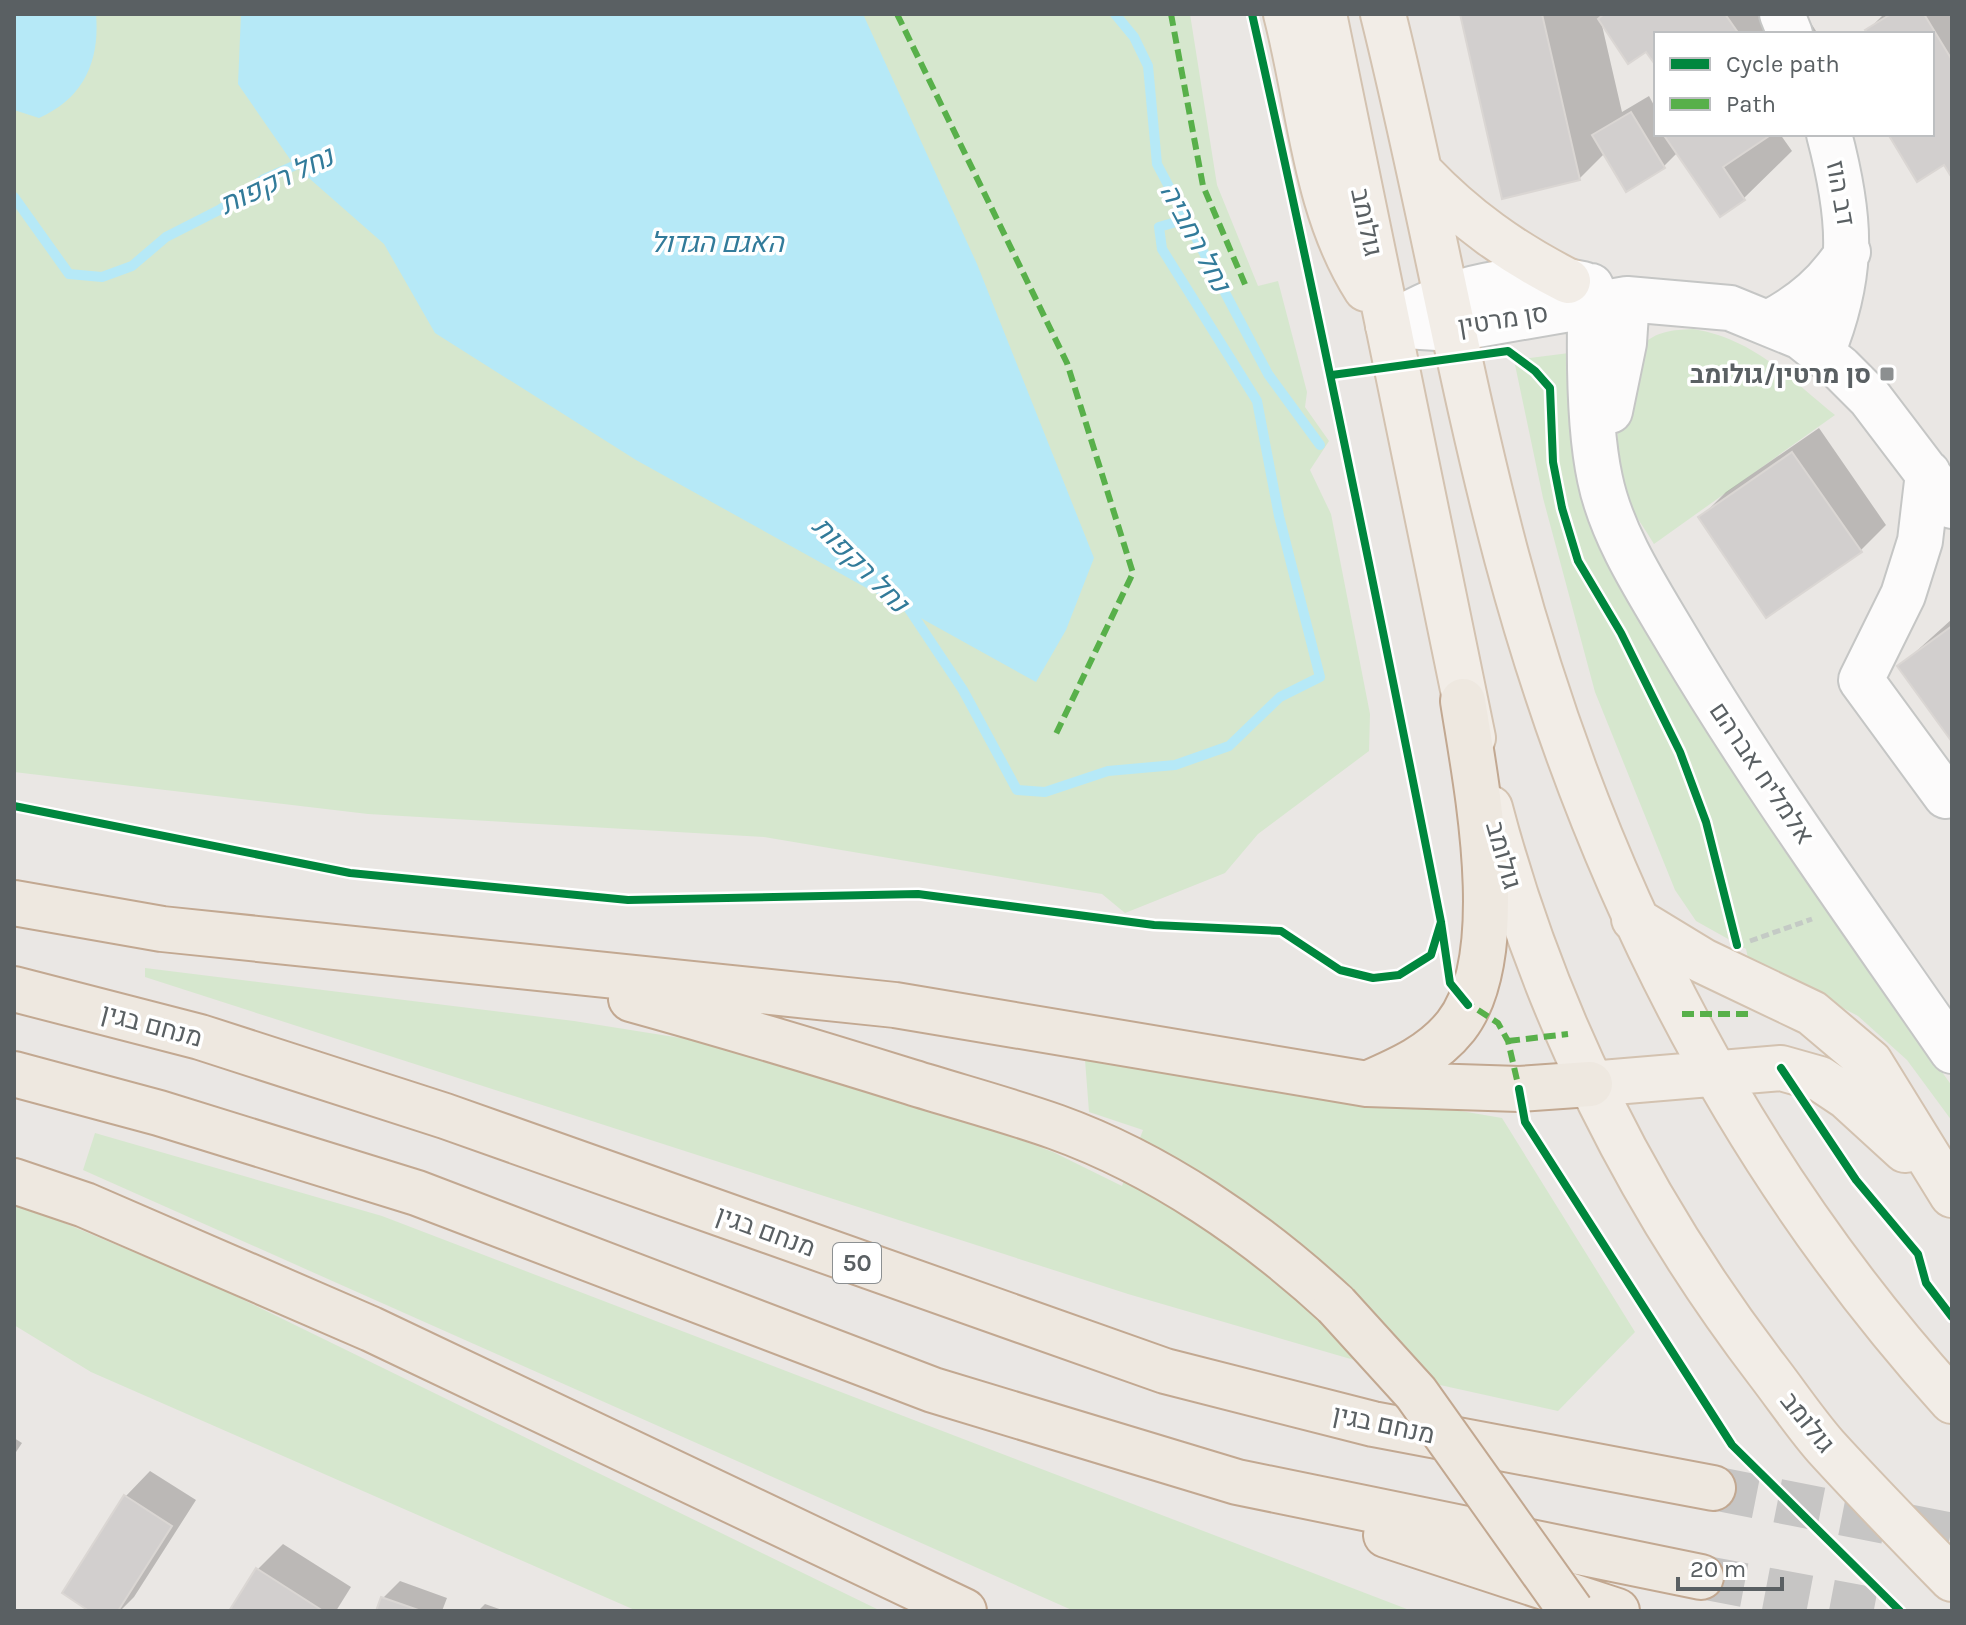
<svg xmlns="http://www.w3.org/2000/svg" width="1966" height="1625" viewBox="0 0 1966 1625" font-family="Karla,Heebo,sans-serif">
<rect width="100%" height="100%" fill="#eae7e4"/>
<path fill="#d6e7ce" d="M14 14H1190L1217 185 1258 286 1278 281 1307 392 1305 407 1329 441 1310 470 1331 514 1370 714 1369 751 1258 834 1225 873 1125 913 1102 894 764 837 368 814 14 772Z
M1693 329C1754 339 1788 377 1835 415L1654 544C1643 525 1623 500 1618 479 1612 453 1624 365 1641 346 1656 331 1673 330 1693 329Z
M1577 352 1643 620 1780 845 1952 1086V1121L1907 1060 1858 1016 1748 958 1746 949 1696 921 1675 890 1595 692 1543 498 1514 360Z
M145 968 574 1021 793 1056 1053 1152 1122 1186 1143 1130 1089 1112 1084 1047 1502 1118 1635 1332 1558 1411 1440 1385 1128 1294 145 977Z
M95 1133 382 1216 1412 1611H1074L83 1170Z
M14 1202 215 1286 881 1611H637L91 1372 14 1325Z"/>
<path fill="#b6e9f7" d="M14 14H96C100 61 84 98 39 118L14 110Z
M241 14H863L977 264 1094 558 1066 630 1036 682 636 460 435 333 384 244 294 165 238 84Z"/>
<path fill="#0003" d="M1462 14H1600L1601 18 1605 14H1805L1818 34H1656V62L1647 49 1601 21 1622 112 1649 96 1656 109V134H1780L1792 151 1744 198 1721 215 1678 152 1664 166 1626 189 1605 153 1579 179Z
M1884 14H1952V174L1945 163 1890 134H1932V34H1870L1868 30Z
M1819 428 1886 525 1860 551 1700 518 1726 492Z
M1952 619V738L1900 666Z
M14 1438 22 1443 14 1455Z
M150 1471 196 1500 134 1597 120 1611H92L125 1497Z
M283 1544 351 1587 336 1611H231L258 1569Z
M400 1581 447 1598 442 1611H379L383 1598Z
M485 1604 505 1611H478Z"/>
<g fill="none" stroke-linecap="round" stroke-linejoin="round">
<path stroke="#b6e9f7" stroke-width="10" d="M1115 14 1134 37 1148 66 1157 164 1268 374 1320 445
M14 197 69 274 102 277 132 266 166 237 219 210 264 179 307 160
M905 603 963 690 1017 790 1045 792 1108 771 1175 765 1229 746 1280 697 1320 677 1279 516 1257 401 1162 249 1159 227 1186 219"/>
</g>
<path fill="#d2cfce" stroke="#dad6d3" stroke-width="2" d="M1460 14H1542L1580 180 1502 199Z
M1604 14H1725L1739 34H1656V66L1646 52 1628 64 1598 19Z
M1891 14H1924L1952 60V178L1944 165 1917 182 1888 134H1932V34H1868L1865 30Z
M1631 112 1665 168 1626 192 1592 135Z
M1663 134H1772L1723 167 1745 200 1720 217Z
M1792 452 1862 552 1766 618 1698 517Z
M1952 626V742L1897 666Z
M124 1495 172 1526 118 1611H89L62 1593Z
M256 1568 323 1611H229Z
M381 1597 421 1611H376Z"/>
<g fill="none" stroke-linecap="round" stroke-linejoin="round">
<path stroke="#c6c5c4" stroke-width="44" stroke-dasharray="44 22" stroke-linecap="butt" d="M1713 1488 1952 1535
M1701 1577 1881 1611"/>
<defs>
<path id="minor" d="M1782 14 1790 34
M1591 286C1589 343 1588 424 1600 479 1612 537 1649 592 1679 643 1762 783 1859 916 1952 1051
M1414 311C1464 285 1527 273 1583 284
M1770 322C1804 304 1827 284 1848 252
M1388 325 1454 329 1627 299 1730 308 1801 337 1840 368 1870 398 1952 506
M1822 353C1855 272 1851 217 1829 134
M1610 411 1624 343 1627 299
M1928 473 1920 541 1903 595 1861 680 1946 796"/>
<path id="major" d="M1286 14C1310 105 1314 208 1366 289
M1324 14 1473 738
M1383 14C1428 194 1459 378 1507 558 1591 872 1733 1159 1952 1401
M1421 173C1465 219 1511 252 1568 281
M1490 808C1544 1013 1639 1203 1767 1370 1787 1396 1805 1423 1826 1447 1867 1492 1910 1536 1952 1579
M1634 919 1703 961 1812 1013 1870 1062 1952 1195
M1590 1084 1781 1068 1820 1079 1847 1097 1905 1150"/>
<path id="highway" d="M14 903 162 929 895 1005 1367 1084 1519 1089 1590 1084
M14 989 200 1037 445 1116 1165 1371 1373 1424 1713 1488
M631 999C725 1025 818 1053 911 1082 959 1097 1008 1110 1056 1127 1159 1164 1256 1231 1336 1305
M14 1074 159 1113 417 1193 933 1390 1237 1482 1701 1577
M1369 1083C1401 1069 1433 1055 1456 1026 1511 956 1476 784 1463 701
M14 1181 85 1205 371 1329 964 1611
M1386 1535 1617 1611"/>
</defs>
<use href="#minor" stroke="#c5c6c5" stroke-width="48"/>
<use href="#major" stroke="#d3c2b0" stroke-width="48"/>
<use href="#highway" stroke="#c2a891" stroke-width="48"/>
<path stroke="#c4cac5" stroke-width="5" stroke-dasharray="8 4" stroke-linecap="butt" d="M1750 941 1812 919"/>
<use href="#minor" stroke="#fcfbfb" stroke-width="44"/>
<use href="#major" stroke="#f2ede7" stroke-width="44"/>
<use href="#highway" stroke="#eee8e0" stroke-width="44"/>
<defs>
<path id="highway-bridge" d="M1336 1305 1416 1393 1571 1611"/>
</defs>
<use href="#highway-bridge" stroke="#c2a891" stroke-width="48" stroke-linecap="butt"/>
<use href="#highway-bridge" stroke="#eee8e0" stroke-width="44"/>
<path stroke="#58b04a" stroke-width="6" stroke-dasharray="12 6" stroke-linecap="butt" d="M897 14 1067 363 1133 573 1054 738
M1171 14 1203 186 1247 289
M1463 1000 1498 1023 1508 1041 1520 1093
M1682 1014H1751
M1508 1041 1568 1034"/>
<defs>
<path id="cycleway" d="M1252 14C1320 316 1381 618 1441 922L1450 983 1468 1005
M1332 375 1508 351 1535 371 1550 388 1553 462 1562 508 1578 561 1621 633 1680 752 1706 822 1737 945
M14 806 350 873 628 900 918 894 1154 925 1281 931 1340 970 1373 978 1399 975 1431 955 1441 922
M1781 1068 1856 1180 1918 1254 1926 1283 1952 1317
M1519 1089 1525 1122 1732 1445 1900 1611"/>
</defs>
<use href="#cycleway" stroke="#fff" stroke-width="13"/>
<use href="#cycleway" stroke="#00873e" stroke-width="8"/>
</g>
<rect fill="#8c8f90" stroke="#fff" stroke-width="3" x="1879" y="366" width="16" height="16" rx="4"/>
<g text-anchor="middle" stroke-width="7" stroke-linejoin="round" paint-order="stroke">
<rect fill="#fff" stroke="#8c9092" stroke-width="2" x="833" y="1243" width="48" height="40" rx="6"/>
<g font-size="24" font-weight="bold" fill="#5a6063">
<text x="857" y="1271">50</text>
</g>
<g font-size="26" fill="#5a6063" stroke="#fff">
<text transform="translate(1841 193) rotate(80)" y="9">דב הוז</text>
<text transform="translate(1367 222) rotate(78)" y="9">גולומב</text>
<text transform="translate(1503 319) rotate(-9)" y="9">סן מרטין</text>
<text transform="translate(1762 773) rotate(56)" y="9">אלמליח אברהם</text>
<text transform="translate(1504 855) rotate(74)" y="9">גולומב</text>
<text transform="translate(152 1025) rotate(15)" y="9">מנחם בגין</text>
<text transform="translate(766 1231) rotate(20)" y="9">מנחם בגין</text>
<text transform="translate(1808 1422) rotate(51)" y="9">גולומב</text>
<text transform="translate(1384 1424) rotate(12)" y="9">מנחם בגין</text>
</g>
<g font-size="26" font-weight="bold" fill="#5a6063" stroke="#fff" text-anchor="end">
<text x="1871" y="383">סן מרטין/גולומב</text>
</g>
<g font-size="28" font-style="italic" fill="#327b9a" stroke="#fff">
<text transform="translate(276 180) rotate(-25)" y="10">נחל רקפות</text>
<text transform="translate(1196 237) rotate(62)" y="10">נחל רחביה</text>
<text x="717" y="252">האגם הגדול</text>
<text transform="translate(861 564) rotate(45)" y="10">נחל רקפות</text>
</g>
</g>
<rect width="1966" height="1625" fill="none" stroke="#5a6063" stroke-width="32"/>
<rect x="1654" y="32" width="280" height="104" fill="#ffffff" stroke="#bdbfc1" stroke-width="2"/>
<rect x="1670" y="58" width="40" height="12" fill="#00873e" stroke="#bdbfc1" stroke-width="2"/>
<text x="1726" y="72" font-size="24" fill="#5a6063">Cycle path</text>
<rect x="1670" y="98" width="40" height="12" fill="#58b04a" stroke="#bdbfc1" stroke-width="2"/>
<text x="1726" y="112" font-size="24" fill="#5a6063">Path</text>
<path d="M1678 1577v12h104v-12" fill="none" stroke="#5a6063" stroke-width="4"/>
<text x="1690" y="1577" font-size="24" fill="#5a6063" stroke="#ffffff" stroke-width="6" paint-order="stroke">20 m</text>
</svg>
